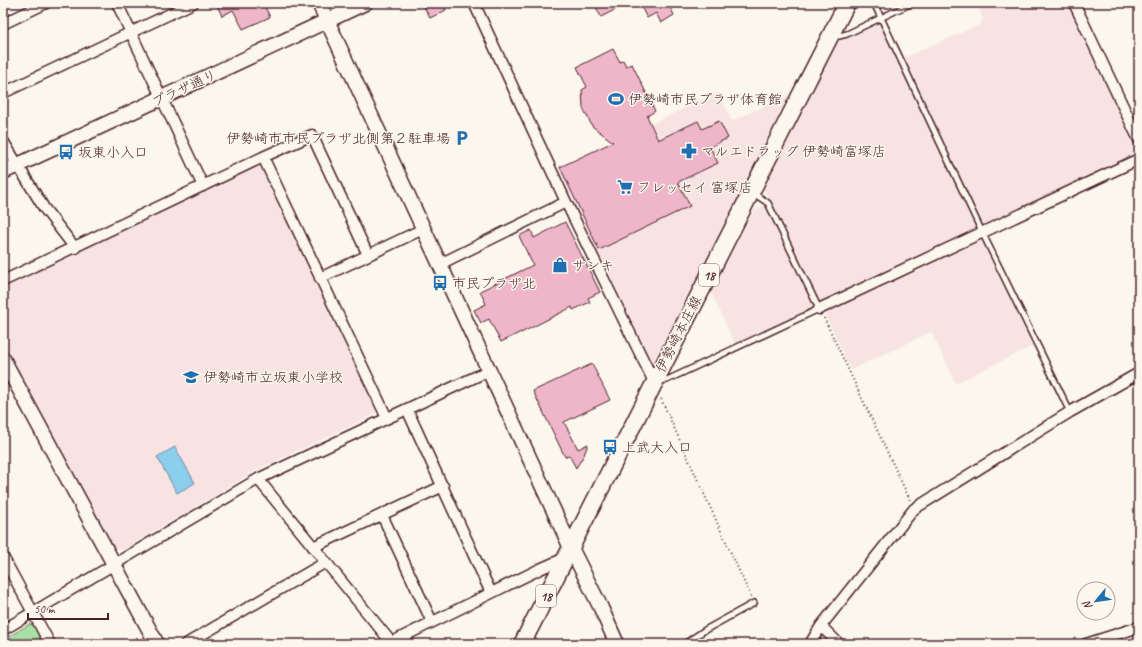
<svg xmlns="http://www.w3.org/2000/svg" width="1142" height="647" viewBox="0 0 1142 647" font-family="Caveat,'Klee One',sans-serif">
<rect width="100%" height="100%" fill="#fbf7ec"/>
<filter id="ink" filterUnits="userSpaceOnUse"><feTurbulence type="fractalNoise" baseFrequency=".025" numOctaves="2"/><feDisplacementMap in="SourceGraphic" scale="8" xChannelSelector="R" yChannelSelector="G"/><feConvolveMatrix kernelMatrix="1 2 1 2 8 2 1 2 1" color-interpolation-filters="sRGB"/></filter>
<g filter="url(#ink)">
<path fill="#f7e4e2" d="M988 3H1071L1139 146V155L982 227 903 58 981 24 983 19 978 7Z
M881 19 978 229 820 305 763 189 838 41Z
M719 92 732 121 789 95 654 362 652 363 558 168Z
M258 164 264 166 376 409 374 415 257 470 123 550 113 547 3 346V287Z
M766 205 816 307 735 344 711 292 754 210Z
M980 238 1033 346 956 383 931 332 851 370 823 310Z"/>
<path fill="#a9e0a4" stroke="#7a8068" d="M30 624 36 626 45 644H3V640Z"/>
<path fill="#8cceed" stroke="#72889f" d="M175 447 195 483 177 493 157 457Z"/>
<path fill="#efb6ca" stroke="#4a1f2b" d="M216 3H263L270 17 243 29 233 10 222 16Z
M428 3H443L446 10 430 18 423 5Z
M594 3H628L601 17Z
M639 3H668L674 15 661 23 656 13 647 18Z
M613 49 620 62 623 60 626 66 632 64 655 111 647 116 658 140 698 121 702 129 719 121 728 138 710 147 718 163 678 182 690 206 599 250 560 167 613 142 592 126 583 108 582 90 587 87 577 67Z
M565 222 600 292 588 298 590 302 573 310 572 307 521 333V332L501 342 489 319 481 323 474 310 486 304 480 291 533 265 519 236 531 230 534 238Z
M592 364 610 400 564 422 578 449 588 444 584 455 576 468 569 455 565 457 533 391Z"/>
<g fill="none" stroke-linecap="round" stroke-linejoin="round">
<defs>
<path id="lane" d="M874 3 982 232 1070 412
M834 35 839 36 847 34 912 3
M659 381 667 380 819 309 768 203 753 193
M684 644 705 630 754 603"/>
<path id="street" d="M117 3 203 186
M474 3 566 202 654 382
M1074 3 1139 140
M3 24 46 3
M3 93 193 3
M3 141 44 208 75 248
M263 157 312 135 368 255
M440 264 566 202
M320 278 423 229
M3 281 263 157 387 418
M819 309 1139 159
M407 409 491 593
M258 479 391 642
M382 515 432 622
M313 547 443 486
M3 557 50 644
M821 626 839 644
M3 630 258 479 490 370
M186 644 326 562
M388 644 540 569 565 558
M810 644 821 626 914 509 1070 412 1139 373
M1086 644 1139 627"/>
<path id="secondary" d="M319 3 571 548 601 608 617 644
M3 172 365 3
M3 359 157 644"/>
<path id="primary" d="M522 644 847 3"/>
</defs>
<use href="#lane" stroke="#4a1f2b" stroke-width="8"/>
<use href="#street" stroke="#4a1f2b" stroke-width="13"/>
<use href="#secondary" stroke="#4a1f2b" stroke-width="17"/>
<use href="#primary" stroke="#4a1f2b" stroke-width="19"/>
<path stroke="#4a1f2b" stroke-width="2" stroke-dasharray="1 3" stroke-linecap="butt" d="M824 318 910 500
M661 399 751 597"/>
<use href="#lane" stroke="#fbf7ec" stroke-width="5"/>
<use href="#street" stroke="#fbf7ec" stroke-width="10"/>
<use href="#secondary" stroke="#fbf7ec" stroke-width="14"/>
<use href="#primary" stroke="#fbf7ec" stroke-width="16"/>
</g>
</g>
<defs>
<symbol id="stadium-bare" viewBox="-9 -9 18 18"><path d="M0-5a6.5 5 0 1 0 0 10a6.5 5 0 1 0 0-10ZM-3.5-1.8h7v3.6h-7Z" fill="#1f6fb2" stroke="#fbf7ec" stroke-width="2.5" paint-order="stroke"/></symbol>
<symbol id="parking-bare" viewBox="-9 -9 18 18"><path d="M-3.5-5.5H1a3.5 3.5 0 0 1 0 7H-1V5.5H-3.5ZM-1-3.4V-.6H.8a1.4 1.4 0 0 0 0-2.8Z" fill="#1f6fb2" stroke="#fbf7ec" stroke-width="2.5" paint-order="stroke"/></symbol>
<symbol id="pharmacy-bare" viewBox="-9 -9 18 18"><path d="M-2-6h4v4h4v4h-4v4h-4v-4h-4v-4h4Z" fill="#1f6fb2" stroke="#fbf7ec" stroke-width="2.5" paint-order="stroke"/></symbol>
<symbol id="bus-bare" viewBox="-9 -9 18 18"><path d="M-5-6H5V4H4V6H2V4H-2V6H-4V4H-5ZM-3.5-4V0h7V-4ZM-3.5 1.2v1.5H-2V1.2ZM2 1.2v1.5H3.5V1.2Z" fill="#1f6fb2" stroke="#fbf7ec" stroke-width="2.5" paint-order="stroke"/></symbol>
<symbol id="supermarket-bare" viewBox="-9 -9 18 18"><path d="M-6-5.5h2.5l.6 2H6L4.5 2H-2.5L-4.4-4H-6ZM-1.5 3.2a1.3 1.3 0 1 0 .1 0ZM3 3.2a1.3 1.3 0 1 0 .1 0Z" fill="#1f6fb2" stroke="#fbf7ec" stroke-width="2.5" paint-order="stroke"/></symbol>
<symbol id="shop-bare" viewBox="-9 -9 18 18"><path d="M-5-2.5h2.3a2.7 3.5 0 0 1 5.4 0H5L5.5 6h-11ZM-1.5-2.5h3a1.5 2.3 0 0 0-3 0Z" fill="#1f6fb2" stroke="#fbf7ec" stroke-width="2.5" paint-order="stroke"/></symbol>
<symbol id="school-bare" viewBox="-9 -9 18 18"><path d="M0-5L7-2L0 1L-7-2ZM-4 1L0 2.5L4 1V4Q0 6-4 4Z" fill="#1f6fb2" stroke="#fbf7ec" stroke-width="2.5" paint-order="stroke"/></symbol>
</defs>
<g fill-rule="evenodd">
<use href="#stadium-bare" x="605" y="88" width="22" height="22"/>
<use href="#parking-bare" x="451" y="127" width="22" height="22"/>
<use href="#pharmacy-bare" x="678" y="140" width="22" height="22"/>
<use href="#bus-bare" x="55" y="141" width="22" height="22"/>
<use href="#supermarket-bare" x="614" y="176" width="22" height="22"/>
<use href="#shop-bare" x="549" y="254" width="22" height="22"/>
<use href="#bus-bare" x="429" y="272" width="22" height="22"/>
<use href="#school-bare" x="180" y="366" width="22" height="22"/>
<use href="#bus-bare" x="599" y="436" width="22" height="22"/>
</g>
<g text-anchor="middle" stroke-width="3" stroke-linejoin="round" paint-order="stroke">
<g fill="#fbf7ec" stroke="#7f6065" stroke-width="1">
<rect x="699" y="264" width="20" height="22" rx="3"/>
<rect x="536" y="585" width="20" height="22" rx="3"/>
</g>
<g font-size="13" font-weight="bold" fill="#4a1f2b">
<text x="709" y="280">18</text>
<text x="546" y="601">18</text>
</g>
<g font-size="14" fill="#4a1f2b" stroke="#fbf7ec">
<text transform="translate(184 88) rotate(-25)" y="5">プラザ通り</text>
<text transform="translate(678 334) rotate(-63)" y="5">伊勢崎本庄線</text>
</g>
<g font-size="14" fill="#4a1f2b" stroke="#fbf7ec" text-anchor="start">
<text x="628" y="104">伊勢崎市民プラザ体育館</text>
<text x="450" y="143" text-anchor="end">伊勢崎市市民プラザ北側第２駐車場</text>
<text x="701" y="156">マルエドラッグ 伊勢崎富塚店</text>
<text x="78" y="157">坂東小入口</text>
<text x="637" y="192">フレッセイ 富塚店</text>
<text x="572" y="270">サンキ</text>
<text x="452" y="288">市民プラザ北</text>
<text x="203" y="382">伊勢崎市立坂東小学校</text>
<text x="622" y="452">上武大入口</text>
</g>
</g>
<rect width="1142" height="647" fill="none" stroke="#fbf7ec" stroke-width="16"/>
<rect x="8" y="8" width="1126" height="631" fill="none" stroke="#4a1f2b" stroke-width="1.5" filter="url(#ink)"/>
<g transform="translate(1096 601) rotate(241)"><circle r="19" fill="#fbf7ec" stroke="#b4a19f"/>
<path d="M0-3L7 15L0 10L-7 15Z" fill="#1f6fb2"/>
<text y="-6" font-size="11" font-weight="bold" text-anchor="middle" fill="#4a1f2b">N</text>
</g>
<path d="M28 613v6h80v-6" fill="none" stroke="#4a1f2b" stroke-width="2"/>
<text x="34" y="613" font-size="12" fill="#4a1f2b" stroke="#fbf7ec" stroke-width="3" paint-order="stroke">50 m</text>
</svg>
